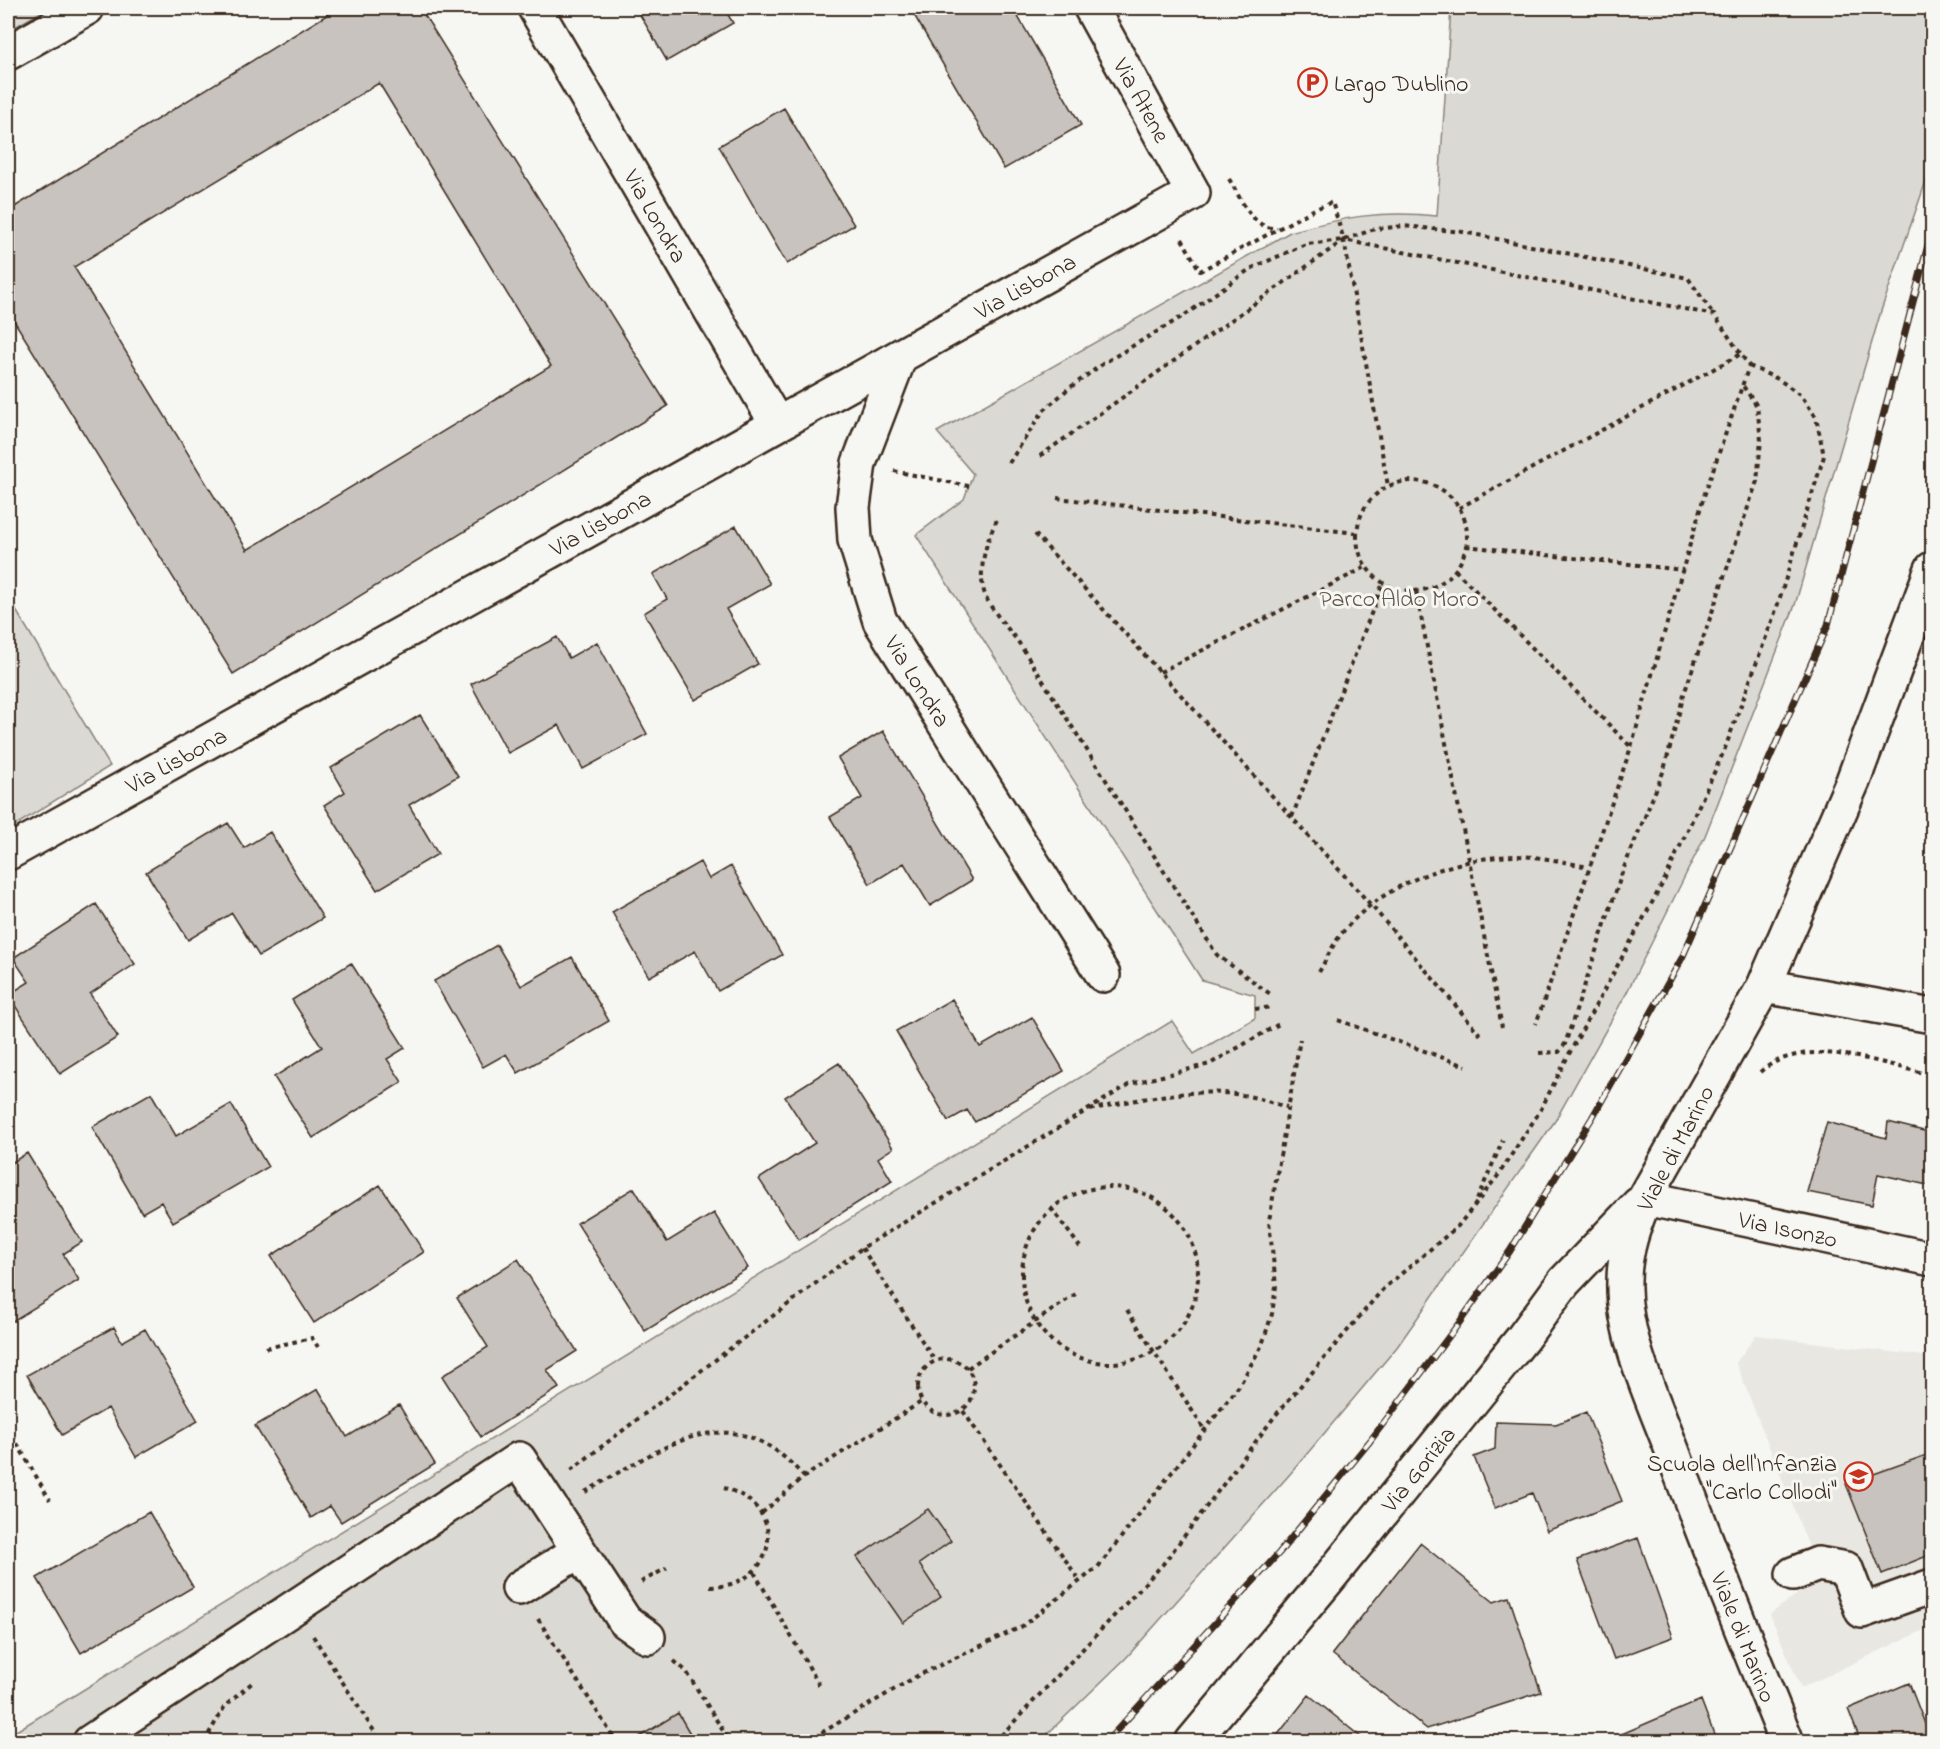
<svg xmlns="http://www.w3.org/2000/svg" width="1940" height="1749" viewBox="0 0 1940 1749" font-family="'Indie Flower',sans-serif">
<rect width="100%" height="100%" fill="#f6f6f2"/>
<filter id="ink" filterUnits="userSpaceOnUse"><feTurbulence type="fractalNoise" baseFrequency=".0167" numOctaves="2"/><feDisplacementMap in="SourceGraphic" scale="12" xChannelSelector="R" yChannelSelector="G"/><feConvolveMatrix kernelMatrix="1 2 1 2 8 2 1 2 1" color-interpolation-filters="sRGB"/></filter>
<g filter="url(#ink)">
<path fill="#e8e7e2" d="M1756 1335 1932 1357V1626L1801 1688 1770 1614 1821 1577 1736 1363Z"/>
<path fill="#dad9d3" stroke="#8a8278" stroke-width="1.5" d="M8 8H48L8 31Z
M1451 8H1932V137L1926 181 1881 311 1795 605 1705 836 1626 994 1555 1121 1397 1347 1290 1474 1126 1658 1040 1741 8 1742V1736L1172 1021 1194 1054 1255 1018V995L1202 980 916 535 964 499 973 474 937 432 1290 232C1344 217 1381 210 1437 216Z
M8 597 110 766 8 830Z"/>
<path fill="#c8c3be" stroke="#3b2a1e" stroke-width="1.5" fill-rule="evenodd" d="M338 8H420L668 406 233 674 8 311V211ZM379 83 551 366 247 550 74 267Z
M636 8H724L733 23 667 61Z
M910 8H1013L1081 125 1004 169Z
M784 108 854 225 787 264 719 146Z
M736 526 770 584 726 609 758 664 695 700 644 613 667 599 653 574Z
M557 637 569 658 597 642 647 734 583 769 559 725 508 753 471 684Z
M420 715 458 776 409 805 438 854 377 890 324 805 345 792 331 768Z
M883 731 972 880 930 906 904 863 870 884 830 817 862 798 838 758Z
M228 823 244 848 270 832 323 918 259 956 232 913 188 940 146 872Z
M700 862 709 879 731 866 782 955 718 991 695 951 649 977 612 912Z
M96 904 135 964 90 994 118 1037 60 1074 8 995 29 982 13 958Z
M497 945 521 986 572 957 609 1021 518 1073 506 1054 483 1067 434 981Z
M351 963 405 1048 387 1059 402 1082 313 1138 274 1077 322 1047 292 1000Z
M952 999 980 1047 1032 1017 1064 1071 975 1122 967 1110 948 1121 896 1031Z
M839 1063 893 1148 878 1158 892 1181 799 1240 759 1179 815 1143 785 1097Z
M151 1093 176 1136 231 1104 268 1167 173 1222 161 1202 142 1213 92 1127Z
M1827 1122 1886 1138 1888 1122 1932 1133V1186L1878 1174 1872 1205 1807 1192Z
M27 1153 82 1242 63 1254 79 1280 8 1324V1165Z
M380 1185 424 1252 314 1323 271 1256Z
M634 1188 667 1242 714 1213 748 1268 645 1331 577 1223Z
M518 1259 577 1351 547 1370 559 1388 481 1437 442 1376 488 1347 457 1298Z
M114 1327 122 1342 145 1329 198 1421 136 1457 108 1408 62 1435 27 1375Z
M318 1389 347 1437 399 1405 435 1464 341 1522 330 1506 311 1518 255 1426Z
M1586 1412 1622 1501 1547 1531 1532 1493 1495 1508 1474 1457 1495 1449 1496 1422 1556 1424Z
M1932 1453V1554L1882 1574 1846 1484Z
M928 1509 951 1541 919 1564 941 1597 903 1623 857 1557Z
M149 1512 193 1587 81 1653 37 1578Z
M1638 1538 1673 1637 1614 1659 1577 1560Z
M1420 1543 1494 1602 1509 1597 1541 1692 1427 1729 1332 1654Z
M1909 1683 1932 1742H1861L1848 1709Z
M1309 1695 1367 1742H1272Z
M1701 1700 1717 1742H1603Z
M678 1713 695 1742H631Z"/>
<g fill="none" stroke-linecap="round" stroke-linejoin="round">
<defs>
<path id="minor" d="M535 8 777 424
M8 53 87 8
M900 356 859 463 853 507 855 540 880 621 1103 975
M8 853 1193 193 1091 8
M1764 986 1932 1016
M1645 1198 1932 1259
M1793 1574 1818 1564 1846 1569 1862 1611 1932 1586
M519 1588 579 1551
M90 1742 519 1459 625 1621 648 1637
M1192 1742 1329 1578 1522 1339 1564 1282 1639 1204
M1787 1742C1748 1645 1708 1548 1672 1450 1653 1400 1622 1335 1624 1281 1624 1252 1634 1225 1645 1198L1764 986 1853 781 1932 569"/>
</defs>
<use href="#minor" stroke="#3b2a1e" stroke-width="38"/>
<path stroke="#3b2a1e" stroke-width="4" stroke-dasharray="4.5 4.5" stroke-linecap="butt" d="M1229 179C1241 198 1252 230 1277 228
M1182 239 1200 271 1313 210 1332 202 1344 240 1388 486
M1040 456 1344 240 1714 315 1749 366 1704 496 1631 747 1536 1024
M1009 463 1043 411 1068 389 1104 363 1185 315 1250 269 1306 244 1344 240 1375 229 1404 226 1463 232 1688 278 1714 315
M894 471 973 487
M1357 536a55 55 0 1 1 110 0a55 55 0 1 1-110 0Z
M1057 498 1356 533
M1459 508 1741 354
M997 520C986 540 976 575 986 597 993 613 1009 629 1019 643L1217 955 1273 996
M1035 534 1371 905 1483 1038
M1466 546 1683 570
M1455 570 1631 747
M1416 591 1502 1027
M1160 672 1366 567
M1292 817 1383 583
M1319 972C1325 962 1330 950 1337 940 1373 887 1453 857 1515 856 1539 856 1564 862 1588 867
M1255 1009 1272 1007
M1338 1020 1466 1066
M1539 1053 1559 1052 1565 1044 1623 870 1664 770 1684 694 1757 481 1761 440 1757 406 1743 386
M1760 1072C1806 1033 1880 1064 1932 1075
M1090 1110C1138 1099 1193 1087 1242 1095 1257 1097 1272 1103 1287 1107
M1022 1275a88 88 0 1 1 176 0a88 88 0 1 1-176 0Z
M1477 1200 1503 1140
M1051 1208 1080 1247
M862 1248 935 1361
M1127 1310 1206 1432
M266 1348 312 1338 318 1347
M918 1387a28 28 0 1 1 56 0a28 28 0 1 1-56 0Z
M968 1368 1077 1293
M963 1411 1080 1581
M8 1428 50 1500
M571 1470 862 1248 1130 1084 1210 1064 1279 1024
M585 1492C662 1449 730 1391 804 1477
M762 1513 804 1477 921 1402
M754 1572 821 1688
M641 1582 667 1568
M710 1587C779 1586 790 1507 724 1488
M538 1619 614 1738 609 1742
M313 1636 381 1742
M674 1661 686 1671 730 1742
M204 1742 225 1706 253 1682
M806 1742 917 1676 1021 1627 1098 1567 1239 1386 1262 1345 1272 1314 1276 1286 1269 1221 1300 1039
M995 1742 1163 1564 1275 1416 1383 1289 1458 1226 1497 1177 1540 1111 1569 1054 1665 879 1724 751 1776 610 1824 456 1816 417 1801 395 1778 379 1749 366"/>
<use href="#minor" stroke="#f6f6f2" stroke-width="33"/>
<defs>
<path id="rail" d="M1106 1742 1279 1553 1370 1441 1459 1323 1510 1251 1592 1118 1682 958 1828 625 1932 230"/>
</defs>
<use href="#rail" stroke="#3b2a1e" stroke-width="7"/>
<use href="#rail" stroke="#f6f6f2" stroke-width="4.5" stroke-dasharray="14" stroke-linecap="butt"/>
</g>
</g>
<defs>
<symbol id="parking-ring" viewBox="-11 -11 22 22"><circle r="9.5" fill="#f6f6f2" stroke="#c8321e" stroke-width="1.5"/><path d="M-3.5-5.5H1a3.5 3.5 0 0 1 0 7H-1V5.5H-3.5ZM-1-3.4V-.6H.8a1.4 1.4 0 0 0 0-2.8Z" fill="#c8321e"/></symbol>
<symbol id="school-ring" viewBox="-11 -11 22 22"><circle r="9.5" fill="#f6f6f2" stroke="#c8321e" stroke-width="1.5"/><path d="M0-5L7-2L0 1L-7-2ZM-4 1L0 2.5L4 1V4Q0 6-4 4Z" fill="#c8321e"/></symbol>
</defs>
<g fill-rule="evenodd">
<use href="#parking-ring" x="1296" y="66" width="33" height="33"/>
<use href="#school-ring" x="1842" y="1460" width="33" height="33"/>
</g>
<g text-anchor="middle" stroke-width="6" stroke-linejoin="round" paint-order="stroke">
<g font-size="24" fill="#3b2a1e" stroke="#f6f6f2" text-anchor="start">
<text x="1334" y="91">Largo Dublino</text>
<text x="1837" y="1471" text-anchor="end">Scuola dell'Infanzia<tspan x="1837" dy="28">"Carlo Collodi"</tspan></text>
</g>
<g font-size="24" fill="#3b2a1e" stroke="#f6f6f2">
<text transform="translate(1142 100) rotate(61)" y="8">Via Atene</text>
<text transform="translate(656 216) rotate(60)" y="8">Via Londra</text>
<text transform="translate(1025 286) rotate(-29)" y="8">Via Lisbona</text>
<text transform="translate(600 523) rotate(-29)" y="8">Via Lisbona</text>
<text transform="translate(918 681) rotate(58)" y="8">Via Londra</text>
<text transform="translate(176 760) rotate(-29)" y="8">Via Lisbona</text>
<text transform="translate(1675 1148) rotate(-62)" y="8">Viale di Marino</text>
<text transform="translate(1788 1229) rotate(12)" y="8">Via Isonzo</text>
<text transform="translate(1418 1469) rotate(-51)" y="8">Via Gorizia</text>
<text transform="translate(1744 1637) rotate(68)" y="8">Viale di Marino</text>
</g>
<g font-size="24" fill="#63564b" stroke="#f6f6f2">
<text x="1399" y="606">Parco Aldo Moro</text>
</g>
</g>
<rect width="1940" height="1749" fill="none" stroke="#f6f6f2" stroke-width="30"/>
<rect x="15" y="15" width="1910" height="1719" fill="none" stroke="#3b2a1e" stroke-width="2" filter="url(#ink)"/>
</svg>
